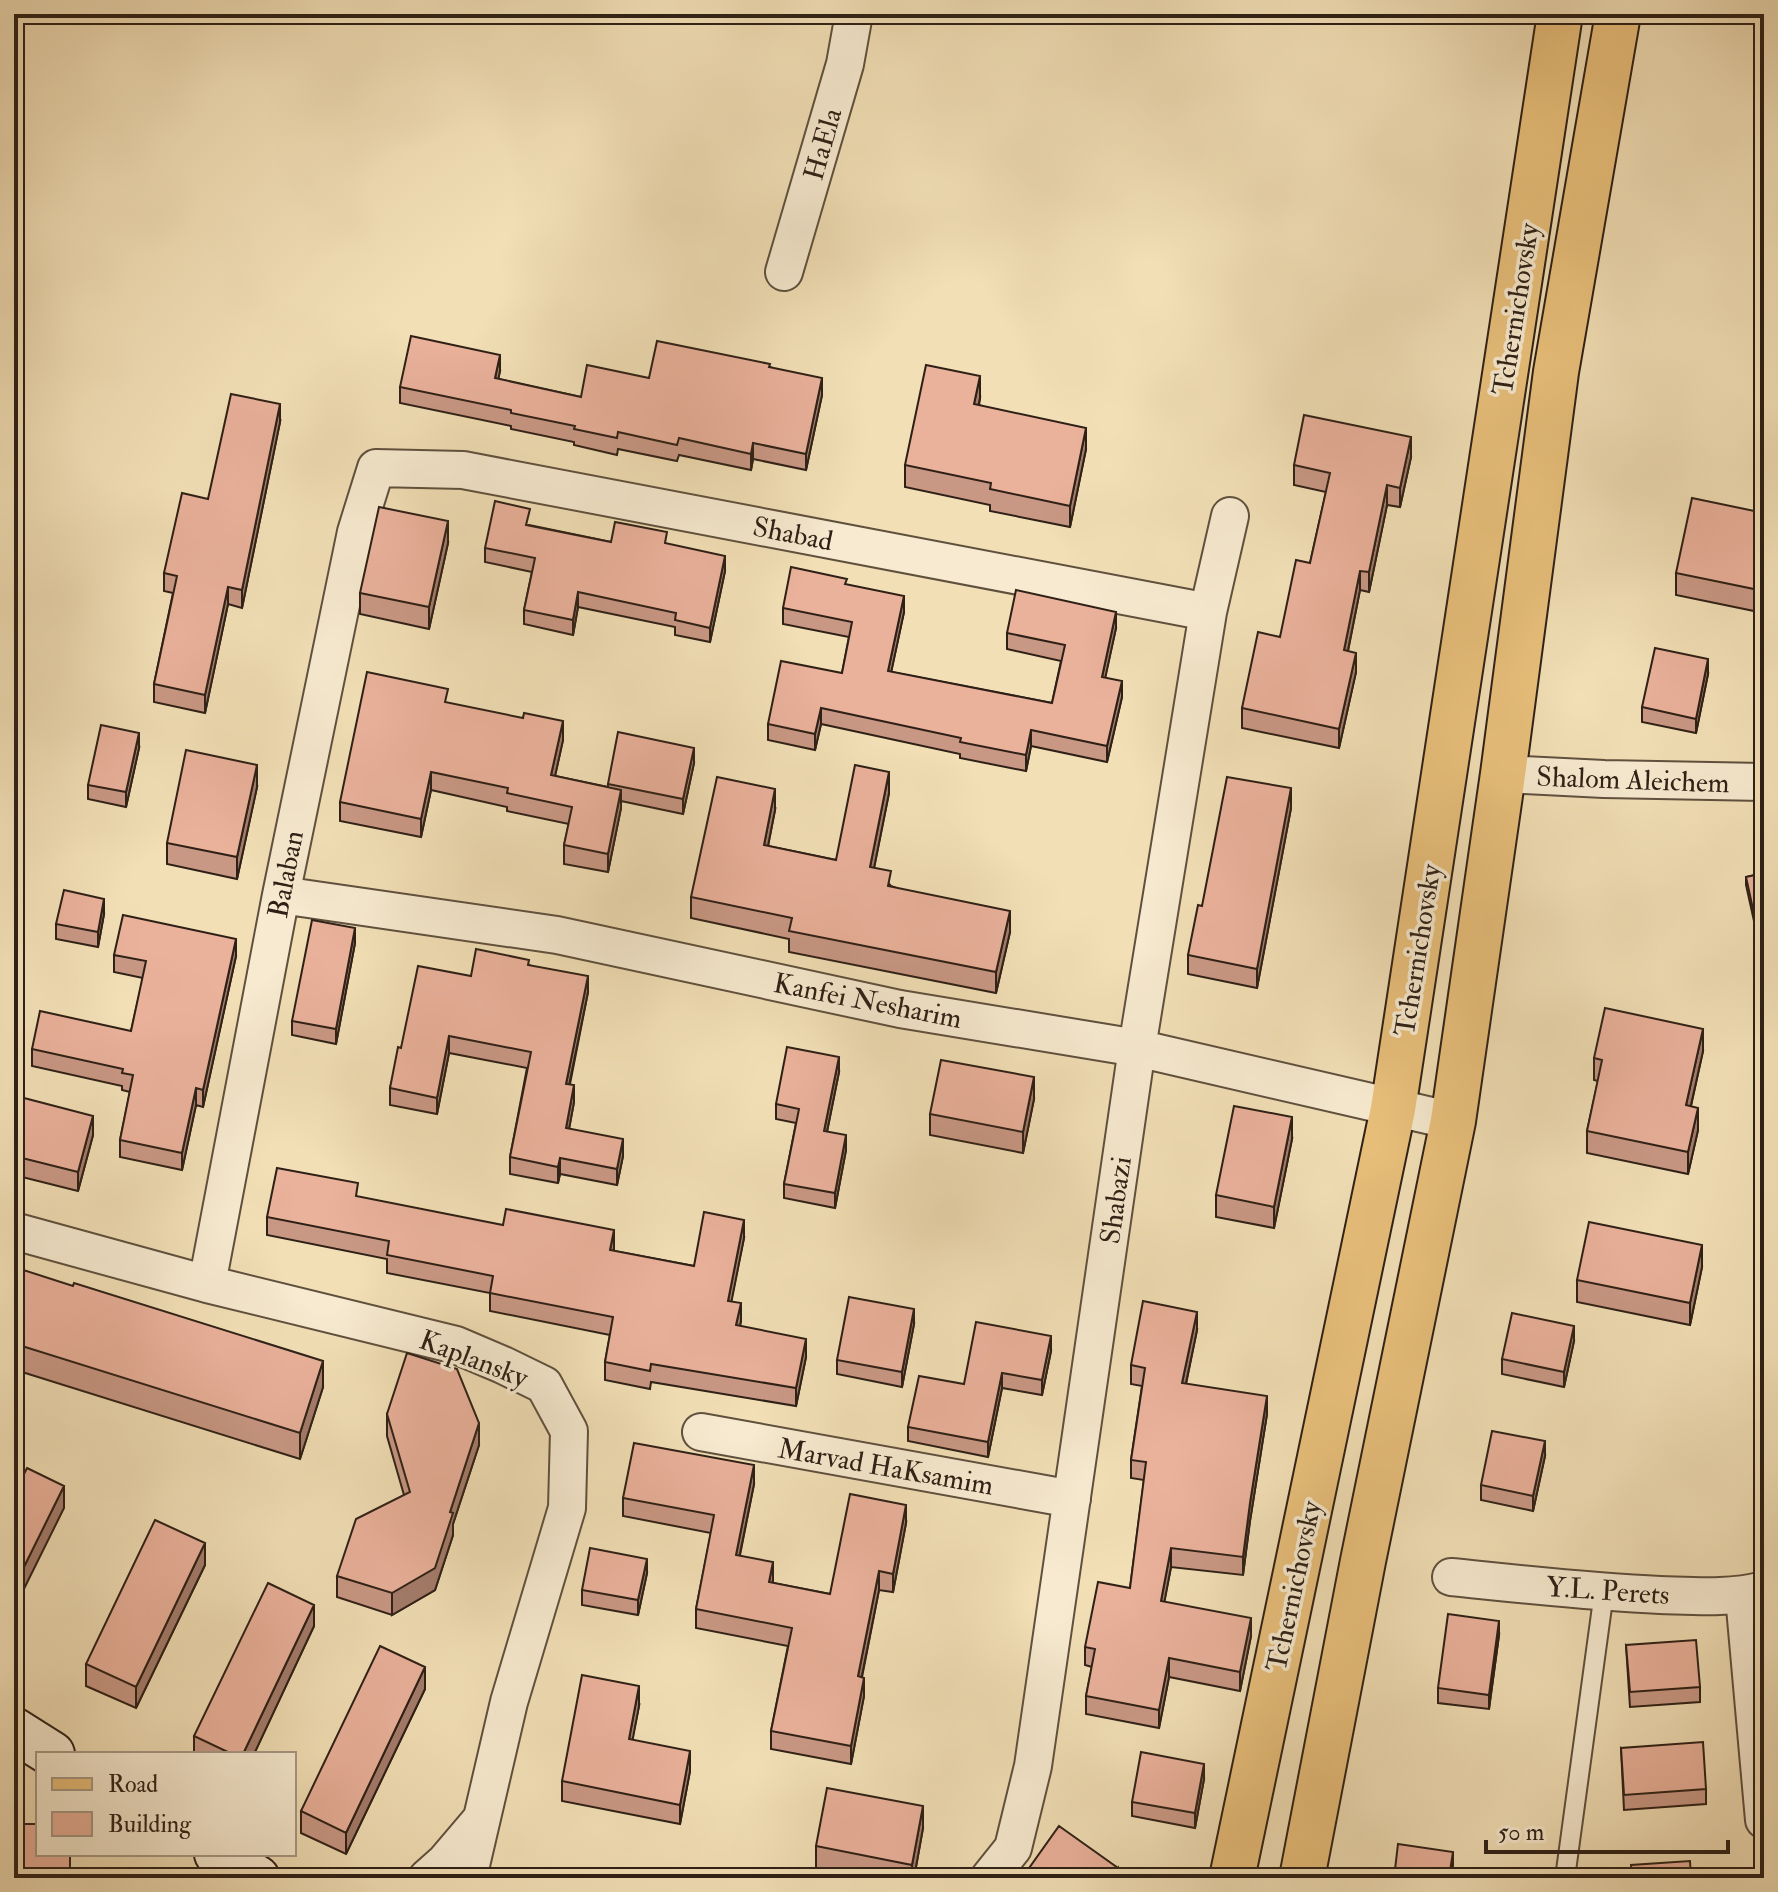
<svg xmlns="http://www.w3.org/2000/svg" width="1778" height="1892" viewBox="0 0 1778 1892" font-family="'IM FELL Double Pica',serif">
<rect width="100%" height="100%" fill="#f2dfb6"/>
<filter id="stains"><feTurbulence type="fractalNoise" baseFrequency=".0025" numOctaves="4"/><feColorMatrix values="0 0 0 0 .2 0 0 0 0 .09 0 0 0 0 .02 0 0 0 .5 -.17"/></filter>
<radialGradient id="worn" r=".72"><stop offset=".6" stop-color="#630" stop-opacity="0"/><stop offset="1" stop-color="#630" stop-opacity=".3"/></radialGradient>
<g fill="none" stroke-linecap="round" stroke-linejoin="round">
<defs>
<path id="lane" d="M1565 1878 1604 1592"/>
<path id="street" d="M784 272 845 64 854 14
M1503 774 1604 779 1764 782
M281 895 557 935 900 1009 1137 1048 1453 1121
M14 1231 207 1284 456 1345 503 1365 544 1385 569 1431 567 1508 509 1702 468 1878
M207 1284 281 895 356 532 376 468 463 470 1208 612
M701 1432 1072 1499
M1451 1577C1520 1584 1590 1592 1660 1595 1695 1596 1730 1599 1764 1590
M1744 1596 1764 1820
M427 1878 445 1862 479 1822
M989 1878 1013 1848 1033 1766 1137 1048 1208 612 1230 516"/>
<path id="secondary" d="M14 1730 52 1754
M217 1854 257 1878"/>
<path id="primary" d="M1232 1878 1393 1109 1560 14
M1302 1878 1363 1561 1453 1121 1503 774 1556 372 1618 14"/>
</defs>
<use href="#lane" stroke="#5f503e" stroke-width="22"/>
<use href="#street" stroke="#5f503e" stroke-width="40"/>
<use href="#secondary" stroke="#2e2016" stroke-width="48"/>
<use href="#primary" stroke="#2e2016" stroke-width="48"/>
<use href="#lane" stroke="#f7ead0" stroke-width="18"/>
<use href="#street" stroke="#f7ead0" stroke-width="36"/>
<use href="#secondary" stroke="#f7ead0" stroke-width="44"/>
<use href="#primary" stroke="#e9c07b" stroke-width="44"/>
</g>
<path fill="#c99885" stroke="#2e2016" stroke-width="2" d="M776 14H833L831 21Z
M770 367 822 395 806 470 753 459 751 470 679 455 677 461 618 449 617 455 574 445V442L511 429V426L400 403V387L500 371 498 379 581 397 649 378Z
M980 398 979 405 1086 449 1070 527 990 511V505L905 487V465Z
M280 422 242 608 228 604 205 713 154 702V684L173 593 164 591V573L208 499Z
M1411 457 1400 507 1387 505 1369 592 1360 590 1348 651 1356 672 1339 748 1242 728V708L1280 637 1310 563 1326 492 1294 485V465Z
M1764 513V561L1754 611 1676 595V573Z
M529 525 611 542 667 544 725 571 710 642 675 635V627L578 607 573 635 524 624V610L532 572 485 562V548Z
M448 543 429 629 360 614V593Z
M847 585 904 612 891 672 1052 703 1061 661 1007 649V633L1116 628 1105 677 1122 697 1107 762 1031 746 1026 771 960 758V754L821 724 815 750 768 740V724L842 673 849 637 783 624V608Z
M1708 674 1696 733 1642 722V707Z
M448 703 563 740 555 776 608 787V784L694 763 683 814 621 801V808L608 872 564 864V845L569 824 507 811V807L431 790 421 837 340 821V802Z
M139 748 126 807 88 799V785Z
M257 787 237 879 167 864V843Z
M889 793 874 868 891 886 1010 932 996 993 789 952V939L691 918V897L775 810 768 846 836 860Z
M1291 808 1257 988 1188 974V955Z
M1764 873V919L1754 921 1746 885V877Z
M104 914 98 947 56 939V924Z
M355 943 336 1044 292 1035V1021Z
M114 955 236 956 203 1107 196 1105 182 1170 120 1157V1140L130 1092 122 1090V1086L32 1066V1049L131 1031 143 978 114 972Z
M529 965 588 992 570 1084 574 1102 569 1129 623 1156 617 1185 560 1174 558 1183 510 1174V1157L527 1068 449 1053 437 1114 390 1105V1088L401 1048 471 976Z
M1703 1051 1691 1106 1698 1130 1688 1174 1587 1153V1131L1598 1081 1594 1080V1058Z
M839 1072 827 1132 846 1150 835 1208 784 1198V1184L796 1123 776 1119V1104Z
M14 1098 93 1135 78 1191 14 1175Z
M1034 1099 1023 1153 930 1135V1114Z
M1292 1139 1274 1228 1216 1217V1195Z
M358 1197 614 1248V1251L694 1266 744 1238 731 1301 741 1321 740 1326 806 1357 796 1406 651 1382 650 1389 605 1380V1362L610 1335 490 1311V1293L387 1273V1259L267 1235V1217Z
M14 1267 323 1387 300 1459 22 1372 21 1374 14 1372Z
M1702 1267 1690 1325 1577 1302V1280Z
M914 1324 902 1387 837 1374V1360Z
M1197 1330 1186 1384 1267 1414 1250 1521 1243 1575 1171 1567 1164 1602 1251 1636 1240 1691 1169 1677 1159 1728 1086 1714V1696L1092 1667 1085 1665V1647L1130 1588 1144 1480 1131 1478V1460L1142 1386 1131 1384V1365Z
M1574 1341 1564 1387 1502 1374V1359Z
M1051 1351 1042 1395 1002 1388 988 1457 908 1441V1427L964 1384Z
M387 1414 479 1445 453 1524V1535L435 1590 392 1615 337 1597V1576L404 1495 387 1436Z
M1545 1456 1533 1511 1481 1500V1485Z
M754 1484 740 1555 773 1580V1583L830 1594 906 1523 893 1592 879 1590 862 1677 864 1696 851 1764 771 1749V1731L788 1646 696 1628V1609L711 1533 623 1516V1498Z
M205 1565 136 1708 86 1686V1664Z
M647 1573 638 1615 582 1605V1590Z
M314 1626 254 1754H194V1736Z
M1499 1635 1489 1709 1438 1703V1688Z
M1626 1645 1700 1687V1702L1630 1707Z
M425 1689 346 1854 301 1833V1811Z
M639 1706 632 1740 690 1771 680 1824 562 1801V1781Z
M1621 1748 1706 1789V1804L1624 1810Z
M1204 1779 1195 1828 1132 1816V1802Z
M14 1824 70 1854V1878H14Z
M923 1828 914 1878H869L816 1868V1846Z"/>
<path fill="#a47c6c" stroke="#2e2016" stroke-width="2" d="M500 355V371L495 395V378Z
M980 376V398L974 426V404Z
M822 378V395L806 470V454Z
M280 404V422L242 608V590Z
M1086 428V449L1070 527V506Z
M1411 437V457L1400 507V488Z
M753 443V459L751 470V454Z
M1387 485V505L1369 592V572Z
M448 521V543L429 629V607Z
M1764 539V561L1754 611V589Z
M725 556V571L710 642V628Z
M1360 571V590L1344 670V650Z
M228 587V604L205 713V695Z
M578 592V607L573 635V620Z
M904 596V612L888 687V671Z
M1116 612V628L1102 693V677Z
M1356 653V672L1339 748V729Z
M1708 659V674L1696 733V719Z
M1122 681V697L1107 762V746Z
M821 708V724L815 750V734Z
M563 721V740L551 794V775Z
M1031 730V746L1026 771V755Z
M139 733V748L126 807V792Z
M694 748V763L683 814V799Z
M257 765V787L237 879V857Z
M431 772V790L421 837V819Z
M889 772V793L870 888V867Z
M1291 788V808L1257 988V969Z
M775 789V810L764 866V845Z
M621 790V808L608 872V854Z
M104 899V914L98 947V932Z
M1010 911V932L996 993V972Z
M1764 911V919L1754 921V914Z
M355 928V943L336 1044V1029Z
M236 939V956L203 1107V1090Z
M588 976V992L566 1100V1084Z
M1703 1029V1051L1686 1127V1105Z
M449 1036V1053L437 1114V1098Z
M839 1057V1072L824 1146V1131Z
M1034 1077V1099L1023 1153V1132Z
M574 1085V1102L566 1145V1128Z
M196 1088V1105L182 1170V1153Z
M1698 1108V1130L1688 1174V1152Z
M93 1116V1135L78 1191V1172Z
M1292 1117V1139L1274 1228V1207Z
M846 1135V1150L835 1208V1193Z
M623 1139V1156L617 1185V1169Z
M560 1158V1174L558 1183V1167Z
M744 1220V1238L728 1319V1301Z
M614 1230V1248L610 1268V1250Z
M1702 1245V1267L1690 1325V1303Z
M741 1303V1321L736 1343V1325Z
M914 1309V1324L902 1387V1372Z
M1197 1312V1330L1182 1402V1383Z
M1574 1326V1341L1564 1387V1372Z
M1051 1336V1351L1042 1395V1380Z
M806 1339V1357L796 1406V1388Z
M22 1346V1372L21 1374V1349Z
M323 1361V1387L300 1459V1433Z
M1002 1373V1388L988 1457V1442Z
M1267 1396V1414L1250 1521 1243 1575V1557L1250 1503Z
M479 1423V1445L453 1524V1535L435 1590 392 1615V1593L450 1512Z
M1545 1441V1456L1533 1511V1496Z
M754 1465V1484L736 1573V1555Z
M64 1486V1508L14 1609V1587Z
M906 1505V1523L893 1592V1574Z
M205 1543V1565L136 1708V1687Z
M1171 1548V1567L1161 1620V1601Z
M647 1559V1573L638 1615V1600Z
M773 1562V1580L769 1601V1582Z
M879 1571V1590L858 1695V1676Z
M314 1605V1626L254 1754H243Z
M1251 1618V1636L1240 1691V1672Z
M1499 1621V1635L1489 1709V1695Z
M1169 1658V1677L1159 1728V1710Z
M425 1667V1689L346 1854V1833Z
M864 1678V1696L851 1764V1746Z
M639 1686V1706L629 1759V1739Z
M690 1751V1771L680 1824V1805Z
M1204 1764V1779L1195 1828V1813Z
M923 1806V1828L914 1878H912V1865Z
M1453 1852V1866L1451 1878H1449Z
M1118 1868V1878H1110Z"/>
<path fill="#eab19b" stroke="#2e2016" stroke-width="2" d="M411 336 500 355 495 378 581 397 587 365 649 378 657 341 770 364 769 367 822 378 806 454 753 443 751 454 679 438 677 445 618 432 617 438 574 429 575 426 511 413V410L400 387Z
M926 365 980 376 974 404 1086 428 1070 506 990 489 991 483 905 465Z
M231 394 280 404 242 590 228 587 205 695 154 684 177 576 164 573 182 493 208 499Z
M1304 415 1411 437 1400 488 1387 485 1369 572 1360 571 1344 650 1356 653 1339 729 1242 708 1258 632 1280 637 1296 560 1310 563 1330 473 1294 465Z
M1692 498 1764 513V539L1754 589 1676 573Z
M495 501 530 509 526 525 611 542 615 522 667 532 665 543 725 556 710 628 675 620 676 613 578 592 573 620 524 610 535 558 485 548Z
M379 507 448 521 429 607 360 593Z
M791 567 847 579 845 584 904 596 888 671 1052 703 1065 645 1007 633 1016 590 1116 612 1102 677 1122 681 1107 746 1031 730 1026 755 960 742 961 738 821 708 815 734 768 724 781 661 842 673 852 622 783 608Z
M1655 648 1708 659 1696 719 1642 707Z
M367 672 448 689 445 702 523 718 524 713 563 721 551 775 621 790 608 854 564 845 572 807 507 793 508 788 431 772 421 819 340 802Z
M101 725 139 733 126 792 88 785Z
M618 732 694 748 683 799 608 784Z
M186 750 257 765 237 857 167 843Z
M855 765 889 772 870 867 891 871 888 886 1010 911 996 972 789 931 792 918 691 897 717 777 775 789 764 845 836 860Z
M1227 777 1291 788 1257 969 1188 955 1198 905 1202 906Z
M1764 873V911L1754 914 1746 877Z
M64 890 104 899 98 932 56 924Z
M123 915 236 939 203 1090 196 1088 182 1153 120 1140 133 1075 122 1073 123 1069 32 1049 40 1011 131 1031 146 961 114 955Z
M312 920 355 928 336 1029 292 1021Z
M476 949 529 960 528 965 588 976 566 1084 574 1085 566 1128 623 1139 617 1169 560 1158 558 1167 510 1157 531 1052 449 1036 437 1098 390 1088 398 1047 401 1048 418 966 471 976Z
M1605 1008 1703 1029 1686 1105 1698 1108 1688 1152 1587 1131 1602 1060 1594 1058Z
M787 1047 839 1057 824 1131 846 1135 835 1193 784 1184 799 1109 776 1104Z
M941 1060 1034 1077 1023 1132 930 1114Z
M14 1098 23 1101 24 1098 93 1116 78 1172 14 1156Z
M1234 1106 1292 1117 1274 1207 1216 1195Z
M277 1168 358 1183 356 1196 503 1225 506 1209 614 1230 610 1250 694 1266 704 1212 744 1220 728 1301 741 1303 736 1325 806 1339 796 1388 651 1364 650 1371 605 1362 613 1317 490 1293 493 1276 387 1255 389 1241 267 1217Z
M1589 1222 1702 1245 1690 1303 1577 1280Z
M14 1267 73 1286 74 1283 323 1361 300 1433 22 1346 21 1349 14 1347Z
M849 1297 914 1309 902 1372 837 1360Z
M1143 1301 1197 1312 1182 1383 1267 1396 1250 1503 1243 1557 1171 1548 1161 1601 1251 1618 1240 1672 1169 1658 1159 1710 1086 1696 1095 1649 1085 1647 1098 1582 1130 1588 1146 1462 1131 1460 1145 1368 1131 1365Z
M1512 1313 1574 1326 1564 1372 1502 1359Z
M976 1322 1051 1336 1042 1380 1002 1373 988 1442 908 1427 919 1376 964 1384Z
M407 1353 457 1369 479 1423 450 1512 453 1513 435 1568 392 1593 337 1576 356 1519 410 1492 387 1414Z
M1492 1431 1545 1441 1533 1496 1481 1485Z
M634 1443 754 1465 736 1555 773 1562 769 1582 830 1594 850 1494 906 1505 893 1574 879 1571 858 1676 864 1678 851 1746 771 1731 792 1628 696 1609 714 1515 623 1498Z
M27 1468 64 1486 14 1587V1494Z
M155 1520 205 1543 136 1687 86 1664Z
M590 1548 647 1559 638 1600 582 1590Z
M268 1583 314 1605 243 1754H232L194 1736Z
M1448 1614 1499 1621 1489 1695 1438 1688Z
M1696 1640 1700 1687 1630 1692 1626 1645Z
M380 1646 425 1667 346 1833 301 1811Z
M582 1675 639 1686 629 1739 690 1751 680 1805 562 1781Z
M1703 1742 1706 1789 1624 1795 1621 1748Z
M1141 1752 1204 1764 1195 1813 1132 1802Z
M827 1788 923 1806 912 1865 816 1846Z
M14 1824H38V1854H70V1877H14Z
M1059 1826 1118 1868 1110 1878H1022Z
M1398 1844 1453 1852 1449 1878H1394Z
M1690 1861 1691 1878H1632L1631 1865Z"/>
<g text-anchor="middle" stroke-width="7" stroke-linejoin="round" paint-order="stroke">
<g font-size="28" fill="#2e2016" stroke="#f7ead0">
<text transform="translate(822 144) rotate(-74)" y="10">HaEla</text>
<text transform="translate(1515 309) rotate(-81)" y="10">Tchernichovsky</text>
<text transform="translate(793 533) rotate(11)" y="10">Shabad</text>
<text transform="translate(1633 779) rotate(2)" y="10">Shalom Aleichem</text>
<text transform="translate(285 874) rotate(-79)" y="10">Balaban</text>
<text transform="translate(1417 950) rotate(-81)" y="10">Tchernichovsky</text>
<text transform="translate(868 1000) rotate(11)" y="10">Kanfei Nesharim</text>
<text transform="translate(1115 1200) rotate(-82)" y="10">Shabazi</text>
<text transform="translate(474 1358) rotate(21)" y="10">Kaplansky</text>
<text transform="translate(886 1466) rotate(10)" y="10">Marvad HaKsamim</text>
<text transform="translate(1293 1586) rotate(-78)" y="10">Tchernichovsky</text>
<text transform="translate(1608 1590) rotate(4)" y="10">Y.L. Perets</text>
</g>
</g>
<rect width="1778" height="1892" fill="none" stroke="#f2dfb6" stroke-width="48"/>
<rect x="16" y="16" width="1746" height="1860" fill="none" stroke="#2e2016" stroke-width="4"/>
<rect x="24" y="24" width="1730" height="1844" fill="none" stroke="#2e2016" stroke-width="2"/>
<rect x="36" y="1752" width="260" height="104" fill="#f7ead0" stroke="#a79986" stroke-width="2"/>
<rect x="52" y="1778" width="40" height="12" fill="#e9c07b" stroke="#a79986" stroke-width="2"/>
<text x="108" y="1792" font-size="24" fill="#2e2016">Road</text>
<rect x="52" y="1812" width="40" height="24" fill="#eab19b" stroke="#a79986" stroke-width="2"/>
<text x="108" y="1832" font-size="24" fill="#2e2016">Building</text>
<path d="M1486 1840v12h242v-12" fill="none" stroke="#2e2016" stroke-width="4"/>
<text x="1498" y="1840" font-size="24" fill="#2e2016" stroke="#f7ead0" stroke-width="6" paint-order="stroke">50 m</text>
<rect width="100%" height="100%" filter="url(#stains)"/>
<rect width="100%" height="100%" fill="url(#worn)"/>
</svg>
